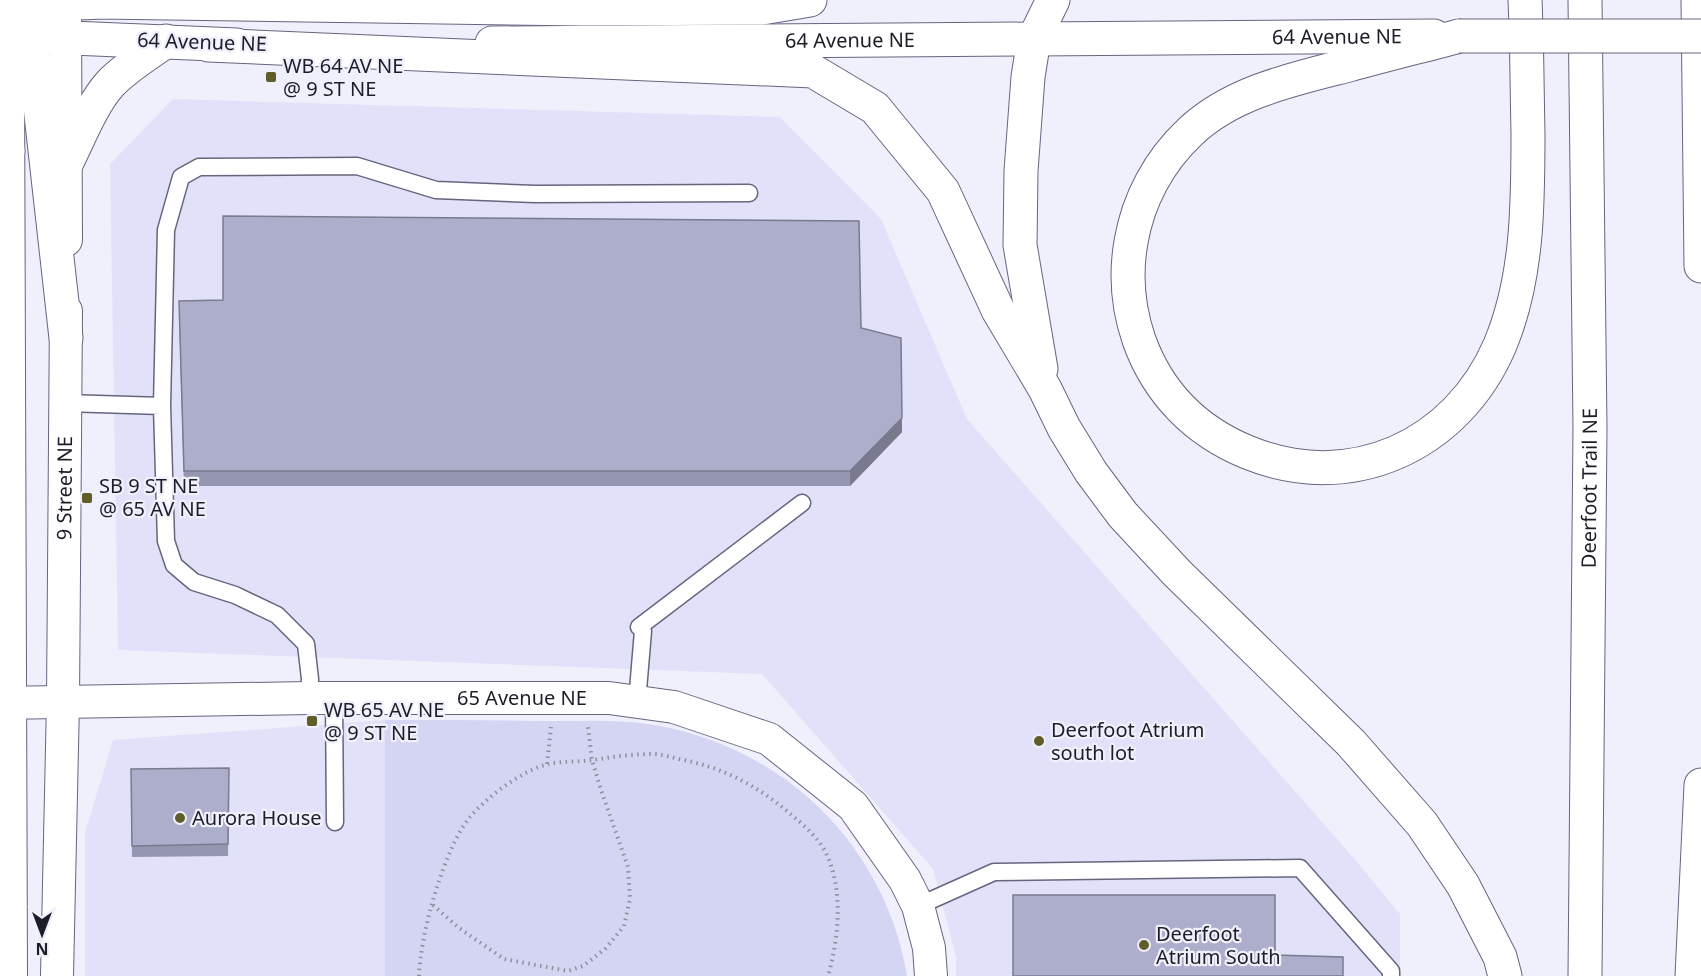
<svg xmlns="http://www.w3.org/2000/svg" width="1701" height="976" viewBox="0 0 1701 976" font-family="'Noto Sans',sans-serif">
<rect width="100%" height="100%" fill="#eff0fc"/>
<path fill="#e1e2f9" d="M173 99 780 117 881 219 967 419 1352 856 1400 914V976H956V957L933 869 762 674 118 650 110 164Z
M385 720V976H85V833L113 740Z"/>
<path fill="#d4d5f2" d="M385 720C438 720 491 720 544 721 573 721 602 720 630 722 714 729 793 771 845 836 877 877 899 925 907 976H385Z"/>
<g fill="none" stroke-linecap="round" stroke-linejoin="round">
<defs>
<path id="service" d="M65 403 162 406 166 230 181 177 199 167 357 166 436 190 535 194 749 193
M162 406 166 541 174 565 194 582 235 595 277 615 306 644 310 679 309 698
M639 627 802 503
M334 698 335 822
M637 702 643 631
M918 906 994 872 1300 868 1391 971V976"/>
<g id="minor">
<path d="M2 0 8 69 11 976"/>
<path d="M65 11 66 240"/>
<path id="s1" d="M0 703 309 698H609L674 707 769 739 853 806 905 880 918 906 929 948 931 976"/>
<path id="s2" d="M57 976 63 702 66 311"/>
</g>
<g id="tertiary">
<path d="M24 16 36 70 66 338"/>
<path d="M0 35 237 45"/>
<path d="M5 35C11 29 17 18 24 14 46 0 75 4 99 2L582 9 762 8 810 0"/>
<path id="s3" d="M492 43 1034 39"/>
<path d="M0 135 8 151"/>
<path d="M67 162C79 138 92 104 110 84 126 67 147 55 166 41"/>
</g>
<g id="secondary">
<path id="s4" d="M1034 39 1434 36"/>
</g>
<g id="motorway">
<path d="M1698 0 1701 266"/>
<path d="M1459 36C1422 46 1385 55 1349 65 1294 79 1232 92 1190 132 1159 161 1138 200 1131 242 1125 276 1128 308 1139 340 1158 393 1196 431 1247 452 1350 495 1457 446 1500 345 1528 278 1528 204 1528 134 1527 89 1527 45 1525 0"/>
<path d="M208 45 813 71 875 108 943 191 998 310 1045 389 1064 428 1091 472 1123 515 1177 573 1351 743 1422 824 1463 885 1500 957 1505 976"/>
<path d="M1041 369 1020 245 1021 171 1028 77 1034 39 1053 0"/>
<path id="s5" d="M1585 976 1590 427 1585 0"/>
<path d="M1692 976 1701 785"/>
</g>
</defs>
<use href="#service" stroke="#656580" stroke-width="19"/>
<use href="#minor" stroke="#656580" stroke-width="34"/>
<use href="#tertiary" stroke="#656580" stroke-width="35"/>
<use href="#secondary" stroke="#656580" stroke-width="35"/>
<use href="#motorway" stroke="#656580" stroke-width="35"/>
<path stroke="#8f8f9b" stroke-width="4" stroke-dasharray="1.5 4.5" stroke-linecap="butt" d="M547 764 551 727
M433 905 459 928 504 959 568 971 583 966 605 949 624 926 630 899 628 867 601 790 592 760 588 727
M419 976C420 936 444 848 470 817 487 797 521 771 548 764 562 761 579 762 593 760 613 757 632 754 652 754 661 754 670 757 679 759 721 767 755 784 788 812 801 823 816 835 825 851 844 889 839 937 828 976"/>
<use href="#service" stroke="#fff" stroke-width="16"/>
<use href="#minor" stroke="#fff" stroke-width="32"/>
<use href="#tertiary" stroke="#fff" stroke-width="33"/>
<use href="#secondary" stroke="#fff" stroke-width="33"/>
<use href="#motorway" stroke="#fff" stroke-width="33"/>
<defs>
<path id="secondary-bridge" d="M1459 36H1701"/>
</defs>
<use href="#secondary-bridge" stroke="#656580" stroke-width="35" stroke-linecap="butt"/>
<use href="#secondary-bridge" stroke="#fff" stroke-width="33"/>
</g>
<path fill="#9596af" d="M179 316 861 328 902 432 850 486H184Z
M229 768 228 856 132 857 131 769Z"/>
<path fill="#797a8e" d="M902 418V432L850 486V471Z"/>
<path fill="#adaecb" stroke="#797a8e" stroke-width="1.5" d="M223 216 859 221 861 328 901 338 902 418 850 471H184L179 301 223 300Z
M229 768 228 844 132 846 131 769Z
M1013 895H1275V955L1343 957V976H1013Z"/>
<g fill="#615d29" stroke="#eff0fc" stroke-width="2">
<rect x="265" y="71" width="12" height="12" rx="3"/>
<rect x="81" y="492" width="12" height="12" rx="3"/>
<rect x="306" y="715" width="12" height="12" rx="3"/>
<circle cx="1039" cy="741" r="6"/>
<circle cx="180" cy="818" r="6"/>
<circle cx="1144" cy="945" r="6"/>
</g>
<g text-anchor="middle" stroke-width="4.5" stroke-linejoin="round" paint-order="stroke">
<g font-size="20" fill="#1d1d28" stroke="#eff0fc">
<text dy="7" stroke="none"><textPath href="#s4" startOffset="303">64 Avenue NE</textPath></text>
<text dy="7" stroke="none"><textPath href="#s3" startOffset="358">64 Avenue NE</textPath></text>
<text transform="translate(202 42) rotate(2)" y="7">64 Avenue NE</text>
<text dy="7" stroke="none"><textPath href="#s2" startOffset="488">9 Street NE</textPath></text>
<text dy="7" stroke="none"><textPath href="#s5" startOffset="488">Deerfoot Trail NE</textPath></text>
<text dy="7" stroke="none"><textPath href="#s1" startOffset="522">65 Avenue NE</textPath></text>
</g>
<g font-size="20" fill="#1d1d28" stroke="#eff0fc" text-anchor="start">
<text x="283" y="73">WB 64 AV NE<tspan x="283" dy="23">@ 9 ST NE</tspan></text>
<text x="99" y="493">SB 9 ST NE<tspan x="99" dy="23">@ 65 AV NE</tspan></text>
<text x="324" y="717">WB 65 AV NE<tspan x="324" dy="23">@ 9 ST NE</tspan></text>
<text x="1051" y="737">Deerfoot Atrium<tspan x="1051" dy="23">south lot</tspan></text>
<text x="192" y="825">Aurora House</text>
<text x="1156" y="941">Deerfoot<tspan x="1156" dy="23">Atrium South</tspan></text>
</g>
</g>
<g transform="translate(42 934) rotate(180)" stroke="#eff0fc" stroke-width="4.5" paint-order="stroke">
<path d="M0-4.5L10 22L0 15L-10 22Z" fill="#1d1d28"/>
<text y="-9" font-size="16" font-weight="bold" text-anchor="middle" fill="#1d1d28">N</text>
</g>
</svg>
